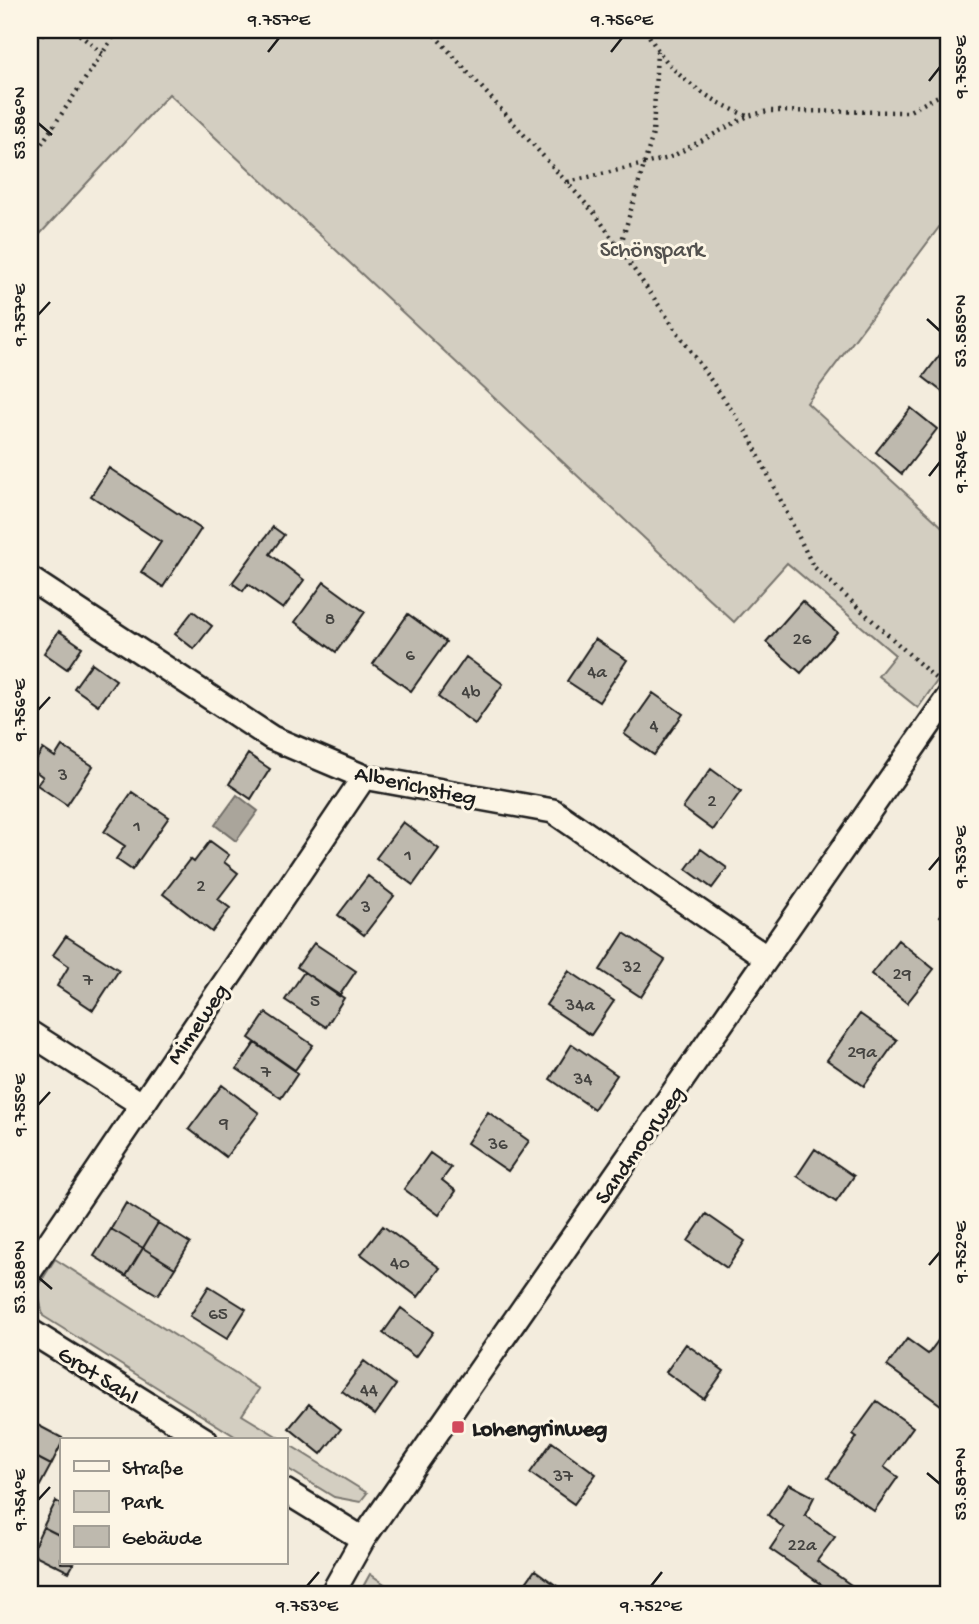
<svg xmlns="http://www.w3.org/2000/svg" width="979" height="1624" viewBox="0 0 979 1624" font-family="'Gochi Hand',sans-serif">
<rect width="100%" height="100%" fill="#f3ecdd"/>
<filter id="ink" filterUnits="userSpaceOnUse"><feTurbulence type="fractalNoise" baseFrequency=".0143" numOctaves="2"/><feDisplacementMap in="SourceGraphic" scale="14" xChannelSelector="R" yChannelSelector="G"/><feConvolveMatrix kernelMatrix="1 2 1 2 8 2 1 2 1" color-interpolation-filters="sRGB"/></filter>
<g filter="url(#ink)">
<path fill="#d3cec1" stroke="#78756e" stroke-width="2" d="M30 30H949V214L807 403 949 533V664L918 708 878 676 895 655 787 563 734 622 169 94 30 245Z
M55 1259 259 1389 242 1415 283 1440H241L43 1316 37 1288Z
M285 1442 367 1493 360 1502 334 1497 285 1467Z
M370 1574 399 1594H359Z"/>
<path fill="#aaa59b" stroke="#716e68" stroke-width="2" d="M237 795 258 811 236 841 215 825Z"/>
<path fill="#beb9ae" stroke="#1c1c1c" stroke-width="2" d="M949 343V397L923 377Z
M911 408 937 429 902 474 876 452Z
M109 468 201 529 163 587 141 572 161 542 91 496Z
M273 527 284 535 270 554 304 580 283 609 248 584 243 591 232 583Z
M324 582 365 612 336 652 295 622Z
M802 601 837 632 801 673 766 642Z
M193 611 212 626 194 649 175 634Z
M408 614 446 642 411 691 373 664Z
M59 631 82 647 67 669 44 653Z
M595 639 627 660 599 702 567 681Z
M466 657 503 684 475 724 438 697Z
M92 663 116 680 98 705 74 688Z
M653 693 683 714 654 755 624 734Z
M62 746 93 766 67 805 37 785 43 777 31 768 43 749 55 757Z
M248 754 270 769 251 799 229 784Z
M711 769 741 791 713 830 683 808Z
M132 792 169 817 132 870 116 859 125 846 104 832Z
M403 822 439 849 413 885 376 858Z
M210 841 229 855 224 862 238 873 218 899 230 908 212 932 163 894 190 859 194 862Z
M701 849 727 868 712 888 686 869Z
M368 876 394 896 364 935 338 915Z
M949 903V923L940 916Z
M624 933 665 960 641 997 600 970Z
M66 936 119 970 93 1010 57 986 69 966 53 955Z
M898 940 934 969 907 1003 871 974Z
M314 943 356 971 339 996 297 967Z
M569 971 614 1001 591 1035 546 1005Z
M304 972 344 998 326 1027 285 1000Z
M266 1013 313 1045 295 1070 249 1038Z
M860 1014 897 1040 864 1086 827 1060Z
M255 1043 298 1073 281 1098 237 1069Z
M572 1044 617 1075 594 1109 550 1079Z
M222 1085 259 1113 226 1157 189 1129Z
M488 1112 529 1141 508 1171 467 1143Z
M815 1149 854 1176 836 1202 797 1176Z
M430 1153 451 1168 442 1180 456 1191 439 1215 404 1189Z
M126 1203 158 1223 143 1248 111 1229Z
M706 1214 745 1241 727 1268 688 1241Z
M158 1223 190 1243 175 1268 143 1248Z
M383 1226 440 1268 418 1297 361 1254Z
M111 1229 143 1248 126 1276 94 1256Z
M143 1248 175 1268 158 1295 126 1276Z
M209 1286 246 1309 227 1339 190 1316Z
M401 1308 433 1332 415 1357 383 1333Z
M949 1326V1394L941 1405 887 1366 907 1339 928 1354Z
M686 1344 724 1371 704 1399 666 1372Z
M364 1361 396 1385 375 1415 342 1391Z
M877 1401 913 1427 884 1467 898 1477 874 1511 828 1478 857 1437 853 1434Z
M309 1404 341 1429 321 1454 289 1428Z
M30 1421 64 1439 51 1465 30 1454Z
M552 1442 596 1474 574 1504 530 1473Z
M30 1454 51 1465 37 1491 30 1487Z
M789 1484 814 1497 805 1515 835 1537 817 1561 851 1585 845 1594H835L770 1549 784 1528 768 1515Z
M56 1501 61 1504V1536L43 1527Z
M43 1527 61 1536V1563H74L69 1572 31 1553Z
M535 1570 568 1594H518Z
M161 1587 172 1594H156Z"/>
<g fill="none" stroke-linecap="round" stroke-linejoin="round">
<defs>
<path id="street" d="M30 579 272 738 364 777 553 811 767 958
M30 1033 141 1104
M30 1271 364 777
M30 1331 205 1440
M285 1491 363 1539
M332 1594 363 1539 949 696"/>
</defs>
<use href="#street" stroke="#1c1c1c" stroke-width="28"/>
<path stroke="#1c1c1c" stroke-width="4.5" stroke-dasharray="2 5" stroke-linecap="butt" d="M74 30 103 54
M430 30 596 215 747 432 813 566 935 678
M646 30C668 74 703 97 747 116
M30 32 38 30
M30 43 50 30
M30 161 118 30
M568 182 669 158 748 116 768 111 908 112 940 95H949
M619 251 653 134 657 51"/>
<use href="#street" stroke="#fcf5e5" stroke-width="23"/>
</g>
</g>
<path fill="none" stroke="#1c1c1c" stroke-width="2.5" d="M268 52 279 38M611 52 622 38M929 81 940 67M38 123 52 135M38 315 50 302M927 319 940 331M929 476 940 462M38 710 50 697M929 870 940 857M38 1105 50 1092M929 1265 940 1252M38 1277 52 1289M927 1473 940 1484M38 1500 50 1487M307 1586 319 1572M651 1586 662 1572"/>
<rect fill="#d1495b" stroke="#fcf5e5" stroke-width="2.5" x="451" y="1420" width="14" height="14" rx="3.5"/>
<g text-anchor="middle" stroke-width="6" stroke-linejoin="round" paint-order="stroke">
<g font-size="19" fill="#444340">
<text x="330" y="624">8</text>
<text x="802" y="644">26</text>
<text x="410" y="660">6</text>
<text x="597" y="677">4a</text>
<text x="471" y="697">4b</text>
<text x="654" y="731">4</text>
<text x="63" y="780">3</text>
<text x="712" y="806">2</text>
<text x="137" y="831">1</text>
<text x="408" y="860">1</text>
<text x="201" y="891">2</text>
<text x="366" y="912">3</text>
<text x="632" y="972">32</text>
<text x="902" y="979">29</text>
<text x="88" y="985">7</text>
<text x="315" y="1006">5</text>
<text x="580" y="1010">34a</text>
<text x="862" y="1057">29a</text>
<text x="266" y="1077">7</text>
<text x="583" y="1084">34</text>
<text x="224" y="1128">9</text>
<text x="498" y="1149">36</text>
<text x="400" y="1268">40</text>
<text x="218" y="1319">65</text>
<text x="369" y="1395">44</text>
<text x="563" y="1481">37</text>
<text x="802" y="1550">22a</text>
</g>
<g font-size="23" fill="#53514e" stroke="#fcf5e5">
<text x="652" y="256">Schönspark</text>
</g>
<g font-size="23" fill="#1c1c1c" stroke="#fcf5e5">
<text transform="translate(416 784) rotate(12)" y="8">Alberichstieg</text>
<text transform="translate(196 1023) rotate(-56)" y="8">Mimeweg</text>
<text transform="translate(638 1144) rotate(-55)" y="8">Sandmoorweg</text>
<text transform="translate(99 1374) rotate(32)" y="8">Grot Sahl</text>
</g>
<g font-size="23" font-weight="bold" fill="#1c1c1c" stroke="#fcf5e5" text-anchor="start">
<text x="472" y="1435">Lohengrinweg</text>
</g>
</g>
<rect width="979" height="1624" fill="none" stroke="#fcf5e5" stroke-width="77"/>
<rect x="60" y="1438" width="228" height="126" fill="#fcf5e5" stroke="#a29e95" stroke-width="2"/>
<rect x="74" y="1461" width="35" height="10" fill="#fcf5e5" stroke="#a29e95" stroke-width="2"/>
<text x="122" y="1474" font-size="21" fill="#1c1c1c">Straße</text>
<rect x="74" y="1491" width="35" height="21" fill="#d3cec1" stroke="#a29e95" stroke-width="2"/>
<text x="122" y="1508" font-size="21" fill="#1c1c1c">Park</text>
<rect x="74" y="1526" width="35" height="21" fill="#beb9ae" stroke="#a29e95" stroke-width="2"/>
<text x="122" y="1544" font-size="21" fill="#1c1c1c">Gebäude</text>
<rect x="38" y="38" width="902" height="1548" fill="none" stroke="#1c1c1c" stroke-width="2.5"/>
<g font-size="18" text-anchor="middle" fill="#1c1c1c">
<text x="279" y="25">9.757°E</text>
<text x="622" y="25">9.756°E</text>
<text transform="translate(960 67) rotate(-90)" y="6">9.755°E</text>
<text transform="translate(19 123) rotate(-90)" y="6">53.586°N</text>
<text transform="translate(19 315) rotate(-90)" y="6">9.757°E</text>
<text transform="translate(960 331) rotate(-90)" y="6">53.585°N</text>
<text transform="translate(960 462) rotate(-90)" y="6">9.754°E</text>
<text transform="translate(19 710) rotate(-90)" y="6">9.756°E</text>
<text transform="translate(960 857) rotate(-90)" y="6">9.753°E</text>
<text transform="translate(19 1105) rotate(-90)" y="6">9.755°E</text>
<text transform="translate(960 1252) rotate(-90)" y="6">9.752°E</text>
<text transform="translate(19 1277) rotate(-90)" y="6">53.588°N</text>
<text transform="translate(960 1484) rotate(-90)" y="6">53.587°N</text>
<text transform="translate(19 1500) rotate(-90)" y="6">9.754°E</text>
<text x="307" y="1611">9.753°E</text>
<text x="651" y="1611">9.752°E</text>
</g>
</svg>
